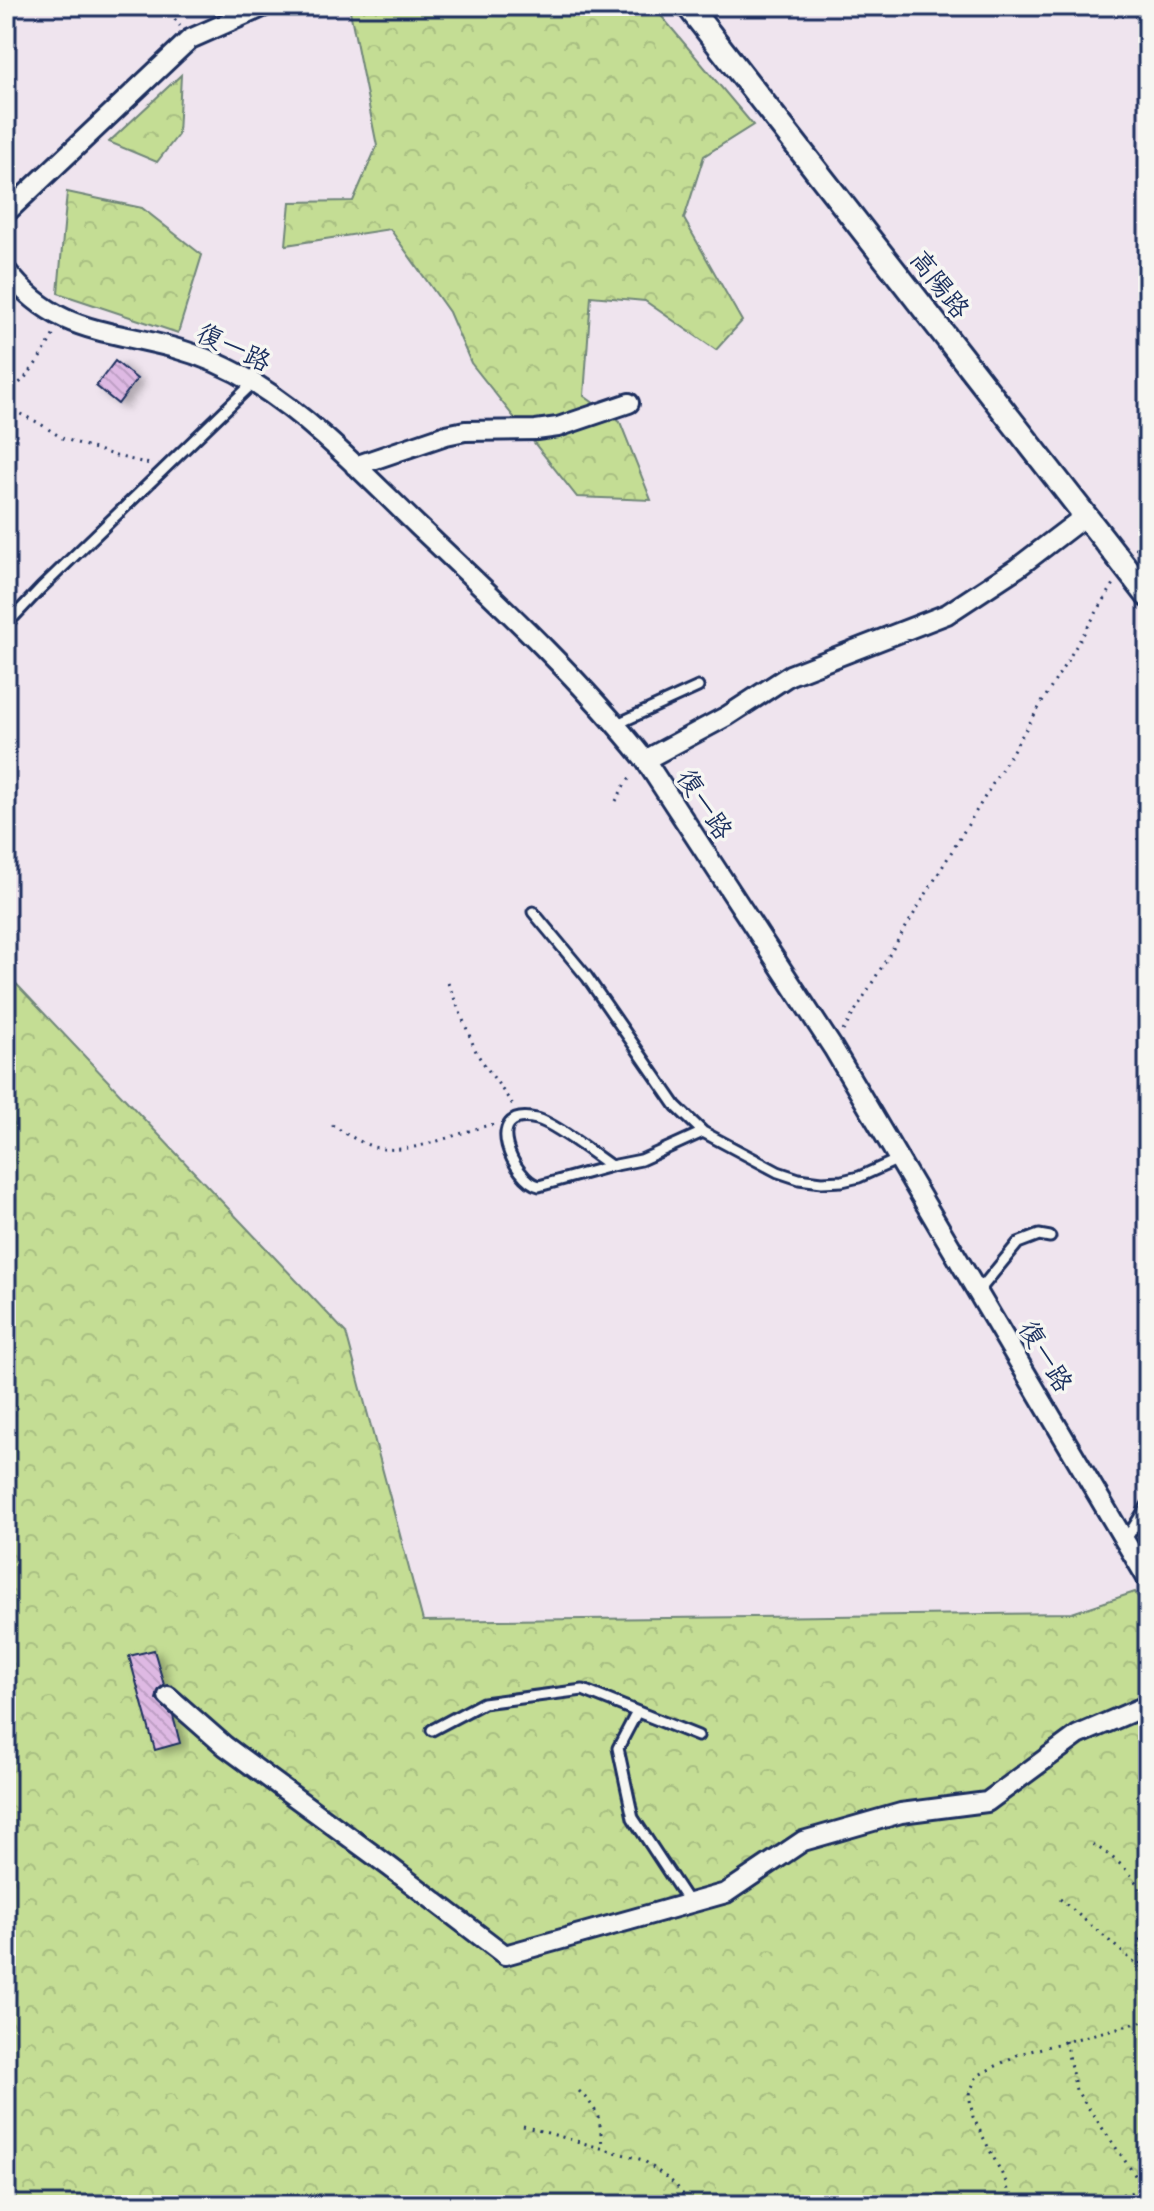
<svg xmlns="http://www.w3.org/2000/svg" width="1154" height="2211" viewBox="0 0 1154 2211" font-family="Itim,'LXGW WenKai TC',sans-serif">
<defs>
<pattern id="forest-crowns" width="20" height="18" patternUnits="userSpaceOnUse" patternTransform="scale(2)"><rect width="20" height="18" fill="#c4dd94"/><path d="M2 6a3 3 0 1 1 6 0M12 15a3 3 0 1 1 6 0" fill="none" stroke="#a8be82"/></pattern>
<pattern id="building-back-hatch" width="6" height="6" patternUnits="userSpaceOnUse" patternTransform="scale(2)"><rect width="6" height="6" fill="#deb9e3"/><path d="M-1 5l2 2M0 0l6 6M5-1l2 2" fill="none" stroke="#be9fc5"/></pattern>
<filter id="shadow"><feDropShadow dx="7" dy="4" stdDeviation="4" flood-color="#0004"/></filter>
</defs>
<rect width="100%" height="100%" fill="#efe4ee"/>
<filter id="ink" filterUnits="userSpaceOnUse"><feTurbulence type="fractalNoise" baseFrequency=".0125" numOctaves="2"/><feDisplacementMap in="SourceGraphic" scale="16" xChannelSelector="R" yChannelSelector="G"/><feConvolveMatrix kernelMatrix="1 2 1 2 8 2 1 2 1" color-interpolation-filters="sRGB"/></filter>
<g filter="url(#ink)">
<path fill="url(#forest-crowns)" stroke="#708679" stroke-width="2" d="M349 6H653L753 125 704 156 684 219 742 321 716 350 645 301 591 296 584 396 620 422 651 500 577 497 471 363 449 312 390 229 286 245 290 202 353 201 377 146Z
M181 75 178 135 157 162 109 142Z
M67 192 142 208 202 255 178 333 58 293Z
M6 973 346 1333 423 1621 1072 1613 1135 1592 1148 1614V2205H6Z"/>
<path fill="url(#building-back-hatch)" stroke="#1b2f5e" stroke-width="2" filter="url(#shadow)" d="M115 361 137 379 118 404 96 386Z
M154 1650 164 1685 159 1689 156 1699 173 1716 180 1743 155 1750 129 1656Z"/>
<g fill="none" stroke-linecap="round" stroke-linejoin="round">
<defs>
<path id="service" d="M6 625 41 588 254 382
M617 724 698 687
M533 912 587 977 676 1106 703 1132 778 1172 799 1179 822 1182 842 1181 859 1177 899 1159
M611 1166 539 1186C514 1181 480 1106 537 1119 554 1123 595 1155 611 1166L641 1160 703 1132
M978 1292 1018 1243 1039 1235 1050 1237
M1125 1541 1148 1504
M637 1712 618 1748 633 1818 689 1903
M432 1730 483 1703 583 1690 698 1736"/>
<path id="minor" d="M6 213 190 39 265 6
M6 270C54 332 102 329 171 347 200 355 229 367 254 383 315 421 366 476 418 526 497 601 577 675 645 760L833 1048 1148 1580
M355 466 446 435 465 431 536 430 558 427 629 403
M645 760 727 716 790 675 947 614 1017 568 1085 516
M168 1696 225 1746 390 1867 505 1955 726 1893 803 1841 901 1813 987 1802 1078 1735 1148 1705"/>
<path id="tertiary" d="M688 6 1148 596"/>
</defs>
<use href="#service" stroke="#1b2f5e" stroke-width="15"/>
<use href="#minor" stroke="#1b2f5e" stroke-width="24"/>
<use href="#tertiary" stroke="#1b2f5e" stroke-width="28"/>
<path stroke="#1b2f5e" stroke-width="3" stroke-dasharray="2 6" stroke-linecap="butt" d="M165 6 180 26
M6 391C26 385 45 350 55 332
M6 407 39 423 62 438 116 456 150 464
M1136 549 1148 530
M616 801 625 784 632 775
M448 983 477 1054 513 1105
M843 1031 1115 582
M332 1125C345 1133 357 1141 371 1146 408 1159 457 1131 495 1124
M1139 1806 1148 1824
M1093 1844C1124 1865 1140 1877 1148 1915
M1060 1899 1140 1967
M1148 1925 1138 1942 1140 1967 1148 1989
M1065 2041 1076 2090 1148 2194
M579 2091C600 2112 600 2118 602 2147
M523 2126 643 2160 675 2184 691 2205
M1012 2205 1006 2182 973 2117 969 2094 977 2076 1019 2054 1148 2020
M1092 2205 1109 2197 1144 2190"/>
<use href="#service" stroke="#f6f6f2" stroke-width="9"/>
<use href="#minor" stroke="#f6f6f2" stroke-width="18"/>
<use href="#tertiary" stroke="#f6f6f2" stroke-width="22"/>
</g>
</g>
<g text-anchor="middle" stroke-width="7" stroke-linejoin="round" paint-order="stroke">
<g font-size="26" fill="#1b2f5e" stroke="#f6f6f2">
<text transform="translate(940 284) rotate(52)" y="9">高陽路</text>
<text transform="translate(234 347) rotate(25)" y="9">復一路</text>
<text transform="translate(705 804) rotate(57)" y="9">復一路</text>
<text transform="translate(1046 1356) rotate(59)" y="9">復一路</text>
</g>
</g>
<rect width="1154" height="2211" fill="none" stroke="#f6f6f2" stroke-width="32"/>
<rect x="16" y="16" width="1122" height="2179" fill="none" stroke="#1b2f5e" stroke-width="3" filter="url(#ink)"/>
</svg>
